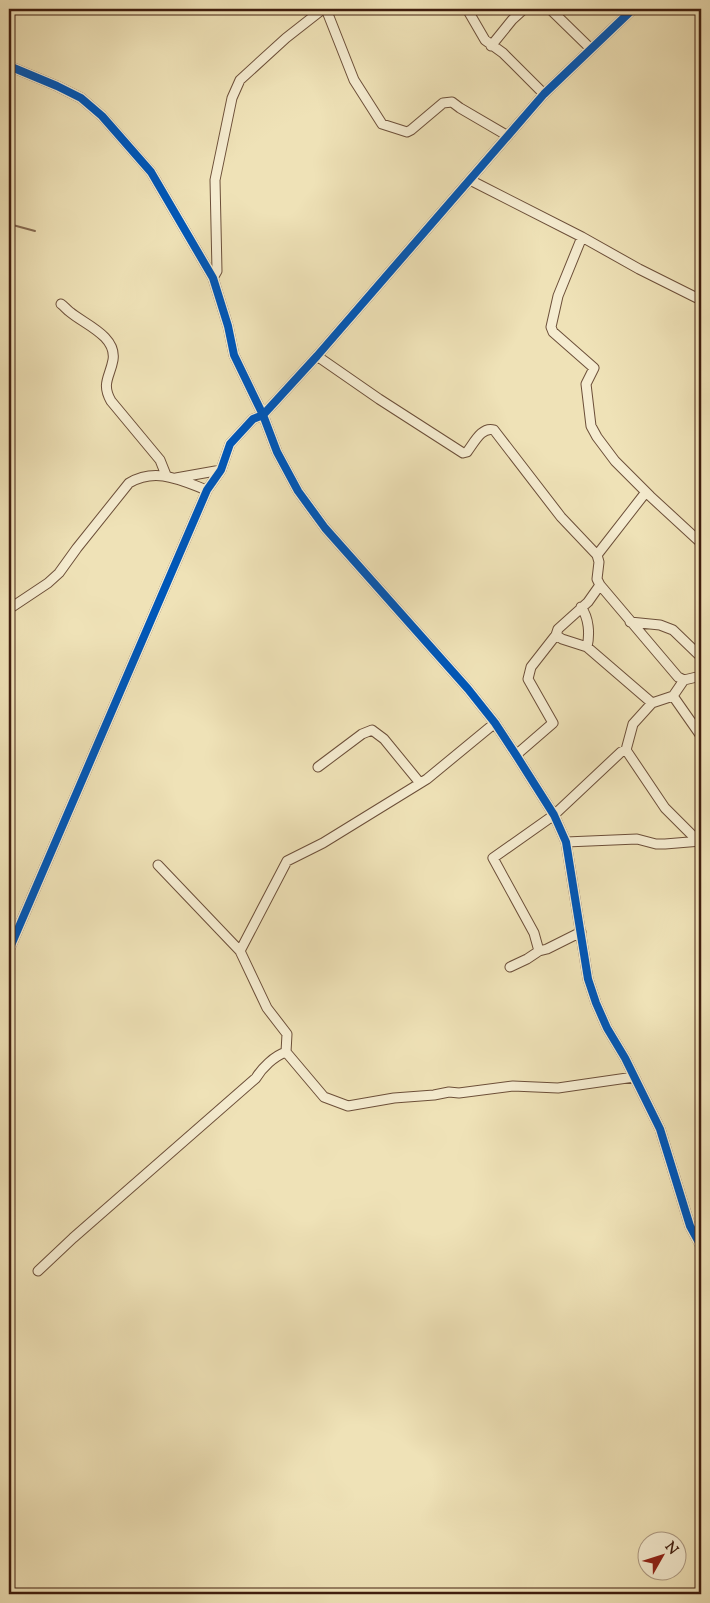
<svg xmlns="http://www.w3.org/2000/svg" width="710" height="1603" viewBox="0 0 710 1603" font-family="'Sorts Mill Goudy',serif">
<rect width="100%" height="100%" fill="#efe2b7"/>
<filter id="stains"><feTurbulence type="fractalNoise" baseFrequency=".004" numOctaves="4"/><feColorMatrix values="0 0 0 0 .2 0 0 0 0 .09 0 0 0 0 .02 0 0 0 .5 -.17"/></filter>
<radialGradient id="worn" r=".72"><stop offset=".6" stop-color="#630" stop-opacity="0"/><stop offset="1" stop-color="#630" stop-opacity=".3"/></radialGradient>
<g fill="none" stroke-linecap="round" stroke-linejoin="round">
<path stroke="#866b52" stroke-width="2" d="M9 224 35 231"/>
<defs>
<path id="minor" d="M326 9 354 80 382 124 407 132 411 130 443 103 452 102 460 108 508 136
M467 9 485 40 503 53 544 94
M550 9 591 49
M491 46 512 20 524 9
M9 66 57 86 81 98 102 116 151 172 213 278 228 326 234 355 263 415 277 452 298 491 325 528 468 689 495 723 516 755 554 815 566 842 588 979 596 1003 607 1028 625 1058 660 1129 690 1226 701 1246
M470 180 582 237 639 269 701 300
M582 237 558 296 551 327 553 332 594 368 586 384 591 426 597 437 615 461 650 496 701 543
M213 278 217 271 215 180 232 98 240 80 286 38 323 9
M61 304C64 306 67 310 70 312 84 324 117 336 113 360 110 377 101 383 111 401L160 460 166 475
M317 356 379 399 463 453 467 452C474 443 482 426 494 430L561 517 597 555 599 562 597 579 600 585 678 677 684 680 701 676
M176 478 221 470
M597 555 646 492
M581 607C589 618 590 634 587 647
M9 609 48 583 59 573 77 548 129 483C156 467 180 480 207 490
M630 622 660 625 673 630 701 657
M556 635 562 639 587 647 652 703
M673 696 701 736
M626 750 665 808 698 841
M516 755 553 723 528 679 531 667 556 635 558 629 588 602 600 585
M318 767 362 734 372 730 384 739 420 783
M566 842 637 839 656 844H665L701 841
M158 865 240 951 267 1008 287 1034 286 1052 324 1097 348 1106 394 1098 434 1095 449 1092 459 1093 513 1086 558 1088 634 1077
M9 950 207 490 221 470 230 444 253 419 263 415 317 356 544 94 633 9
M240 951 287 861 323 843 427 779 495 723
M539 951 534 933 493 858 554 815 621 752 626 750 633 724 652 703 673 696 684 680
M510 967 527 959 539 951 547 949 581 932
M38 1271 73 1238 256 1078C262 1068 274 1056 286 1052"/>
</defs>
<use href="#minor" stroke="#6c4f39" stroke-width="11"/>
<use href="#minor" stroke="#f5ecd0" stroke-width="9"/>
<defs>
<path id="cycleway" d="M9 66 57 86 81 98 102 116 151 172 213 278 228 326 234 355 263 415 277 452 298 491 325 528 468 689 495 723 516 755 554 815 566 842 588 979 596 1003 607 1028 625 1058 660 1129 690 1226 701 1246
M9 950 207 490 221 470 230 444 253 419 263 415 317 356 544 94 633 9"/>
</defs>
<use href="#cycleway" stroke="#f5ecd0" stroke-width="11"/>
<use href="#cycleway" stroke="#0057b8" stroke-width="8"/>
</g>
<rect width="710" height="1603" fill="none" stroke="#efe2b7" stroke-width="30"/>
<rect x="10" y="10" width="690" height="1583" fill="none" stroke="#401e0f" stroke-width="2.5"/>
<rect x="15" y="15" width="680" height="1573" fill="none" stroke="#401e0f"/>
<g transform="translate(662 1556) rotate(51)"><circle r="24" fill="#f5ecd0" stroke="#ad9a83"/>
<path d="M0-4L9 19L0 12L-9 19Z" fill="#8f2418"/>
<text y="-8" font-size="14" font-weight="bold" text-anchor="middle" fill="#401e0f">N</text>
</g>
<rect width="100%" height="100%" filter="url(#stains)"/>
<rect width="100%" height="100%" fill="url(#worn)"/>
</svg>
